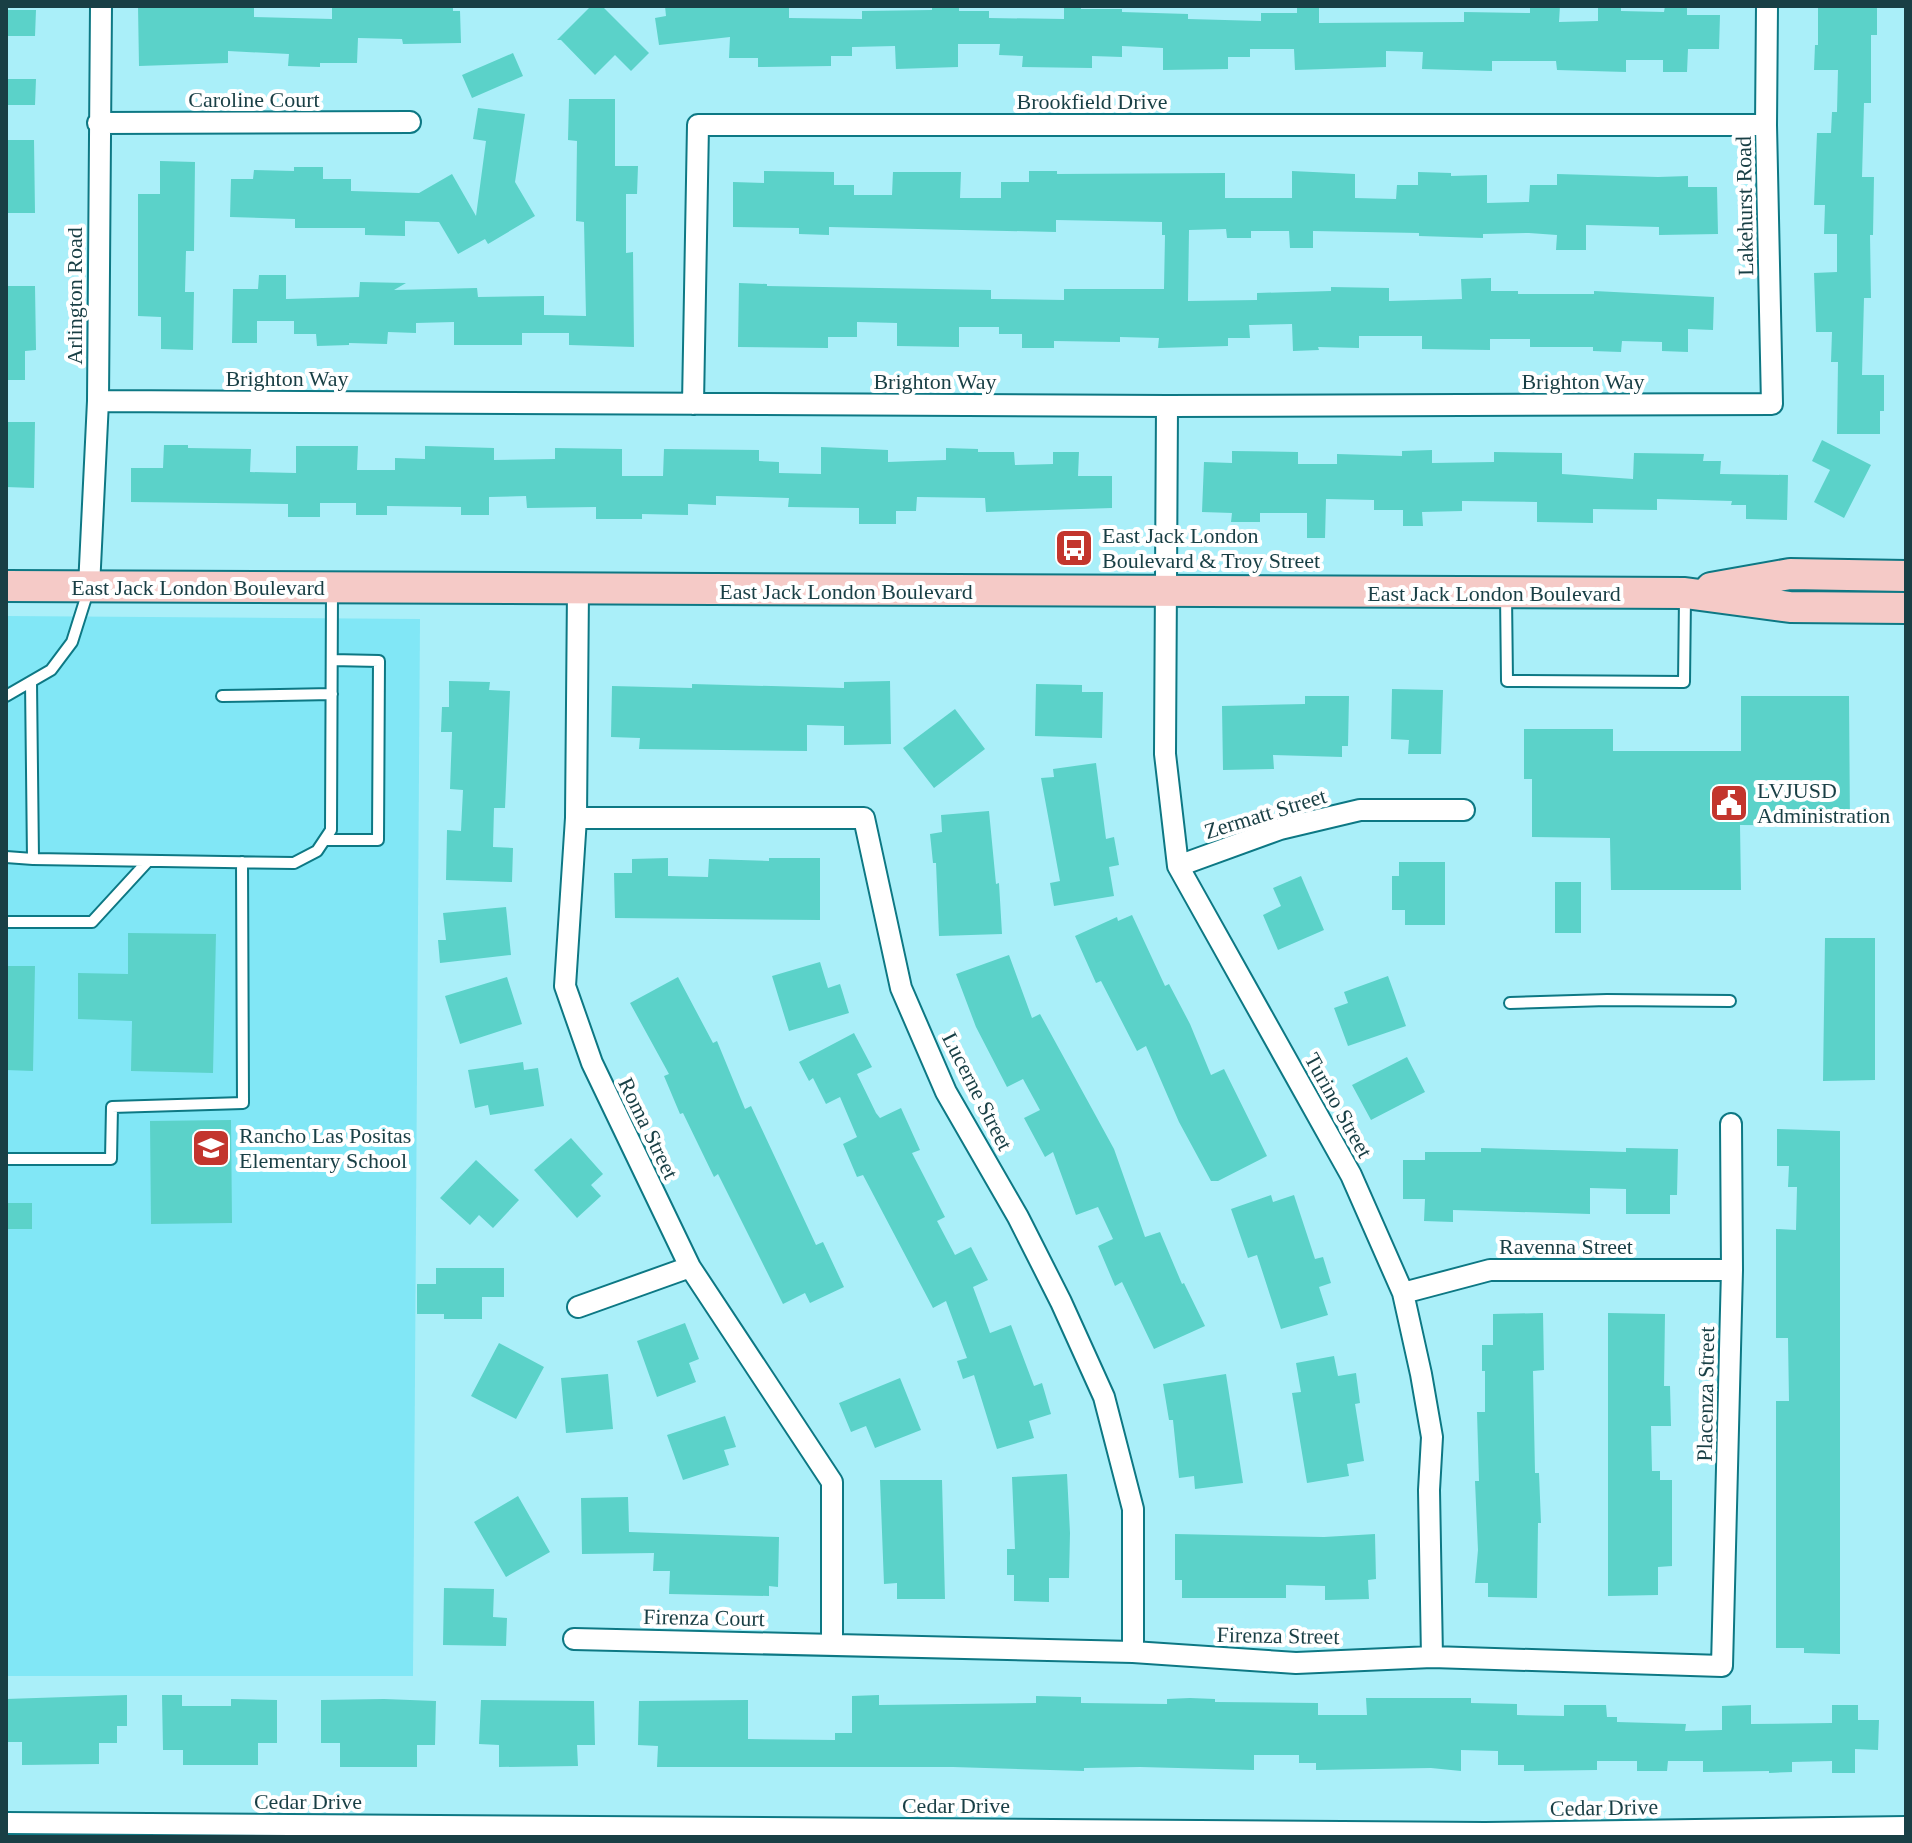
<svg xmlns="http://www.w3.org/2000/svg" width="1912" height="1843" viewBox="0 0 1912 1843" font-family="Georgia,serif">
<rect width="100%" height="100%" fill="#aaeff9"/>
<path fill="#81e7f6" d="M6 616 420 619 413 1676H6Z"/>
<path fill="#5bd2c9" d="M138 6H254V17L332 19V6H453V11H460L461 43 403 44 402 39 358 38 357 63H320V67L288 66 289 54 228 51V63L139 66Z
M591 6H602L649 53 631 71 615 55 595 75 561 40H557Z
M665 6 789 8V18L862 19V11L932 10V6H959V11H989V18L1064 19V6H1081V9H1122V12L1188 14V19L1261 21V13H1297V6H1319V23L1464 22V12L1530 13V6H1560L1559 22 1598 21V6H1621V11L1664 12 1665 6H1687V15H1720L1719 49H1688L1687 72H1663V60H1626V72L1557 70 1556 61H1492V71L1422 69 1423 52 1386 51V67L1295 70 1294 49H1250V57H1228V69L1163 70V48L1122 46V57L1092 56V68L1022 67 1023 56 999 55 1000 44H958V67L896 69 895 46 852 47V56H831V66L758 67V58H729L730 37 659 45 655 18 666 16Z
M1818 6H1877V35H1871V103H1864L1862 177H1874L1873 235H1870L1871 298H1864L1862 375H1884V411H1880V434H1837L1838 362H1831L1832 332H1816L1814 273 1837 272V234H1824L1825 205H1814L1817 133H1831L1832 112H1837L1838 70H1814L1815 45H1818Z
M6 10H36L35 36H6Z
M513 53 523 76 472 98 462 75Z
M6 79H36L35 105H6Z
M569 99H615V166H638L637 194H626V253L633 252 634 347 569 345V333H522V345H454V322L416 323V333L388 332 387 344 349 343V345L317 346 316 334H294V321H257V343H232L233 289H258L259 275H286V299L359 297 360 282 406 283 394 290 477 288 478 297 544 296V315L586 316 584 222 576 221 577 141 568 140Z
M478 108 525 114 515 182 535 216 488 244 485 239 458 254 439 222 405 221V236L365 235V228H295V219L230 217 231 179H253L254 170 294 171V167H323V179H351V191L419 193 452 174 476 216 486 141 473 139Z
M6 140H34L35 213H6Z
M160 161 195 162 194 251H186L185 292H194L193 350 161 349V317L138 316V194H160Z
M764 171 834 172V185H854V195H892L893 172H961L960 198H1001V182H1029V171H1057V174L1225 173V198H1292V171L1355 174V198L1396 199 1397 185H1418V172L1451 173V176L1487 175V203L1529 202 1530 185H1557V174L1658 177 1688 176V187H1717L1718 234 1659 235V227L1586 225V250H1556L1557 235 1529 233 1483 234V238L1419 236V233L1313 231V248H1290L1289 231H1251V238H1227L1226 229 1189 230 1188 301 1257 300V293L1331 291V287L1389 288V301L1462 299 1461 279 1491 278V291H1518V294H1594V291L1714 297 1713 330 1688 329V352L1662 351V342L1622 341 1621 352 1593 351V347H1530V339H1490V350L1422 349V336H1359V348L1318 347 1319 350 1293 351 1292 324 1249 325 1250 338H1228V346L1158 348 1159 338 1120 337V342L1054 341V348H1022V334H999V327H959V347L897 346V323L857 322V337H828V348L738 347 739 283 767 284V286L991 290V299L1064 300V289H1164L1165 235H1162V222L1056 220V232L829 227V235L799 234V228L733 227V182L764 183Z
M6 286H35L36 350 25 351V380H6Z
M6 422H35L34 488 6 487Z
M1822 440 1871 465 1844 518 1814 502 1830 470 1812 461Z
M164 445H188V448L251 449 250 472 296 473V446H358L357 470H395V458L425 459V446L494 448V460L555 459V448L622 449V476H663L664 449 759 450V461L779 462V473L821 474V447L888 450V462L946 460V448L978 449V452H1014L1015 465 1053 464V452H1079L1078 476H1112V508L986 512 985 498 917 497 916 511H896V524H859V508L788 507 789 498 716 496V505L688 504V515L642 514V519H596V507L527 508 526 496 489 497V515H461V507L387 506V515H356V503H320V517H288V504L131 502V468H163Z
M1432 450V463L1494 462V452L1562 453V474L1633 479 1634 453 1704 454 1703 461H1721L1720 474 1788 475 1787 520 1746 519V505H1731L1732 501 1657 499V510L1593 509V523L1537 522V502L1462 501V511L1422 512 1423 526H1403V510H1374V500L1326 499 1325 538H1307V513H1260V522H1231L1232 513 1202 512 1204 462 1232 463V451L1298 452V464H1337V454L1402 456V451Z
M449 681 490 682 489 690 510 691 505 808H494L493 847 513 848 512 882 446 880 447 830 461 831 463 790 450 789 452 732H441L442 707H449Z
M890 681 891 744 844 745V726L807 725V751L639 749 640 738 611 737 612 686 692 688V684L844 688V682Z
M1036 684 1082 685V692H1103L1102 738 1035 736Z
M1392 689 1443 690 1441 754H1408L1409 740 1391 739Z
M1305 696H1349L1348 746H1342V757L1273 755 1274 769 1223 770 1222 706 1305 704Z
M1741 696H1849L1850 826 1740 825 1741 890H1611L1610 838 1532 837V779H1524V729H1613V751H1741Z
M955 709 985 749 934 788 903 748Z
M1096 763 1106 839 1114 837 1119 865 1109 867 1114 896 1054 906 1050 883 1060 881 1041 778 1054 777 1053 769Z
M989 811 996 884 999 883 1002 934 939 936 936 863H933L930 834 942 832 941 815Z
M668 858V876L708 877 709 859 769 861V858H820V920L615 918 614 873H632V859Z
M1399 862H1445V925H1405V910H1392V876H1399Z
M1301 876 1324 930 1278 950 1263 915 1281 906 1273 888Z
M1555 882H1581V933H1555Z
M506 907 511 955 440 963 438 940H446L443 913Z
M1132 915 1165 986 1169 984 1190 1024 1211 1075 1224 1069 1267 1156 1218 1181H1211L1179 1122 1146 1046 1137 1051 1101 981 1096 983 1075 936 1117 917 1118 921Z
M128 933 216 934 213 1073 131 1071 132 1021 78 1019V973L128 974Z
M1825 938H1875V1080L1823 1081Z
M1009 955 1032 1018 1040 1014 1114 1149 1145 1237 1160 1232 1182 1284 1184 1283 1205 1326 1154 1349 1122 1282 1115 1286 1098 1246 1113 1239 1098 1207 1076 1215 1053 1152 1045 1157 1024 1118 1040 1110 1023 1079 1007 1087 976 1027 956 974Z
M820 962 828 988 840 984 849 1013 789 1031 772 976Z
M6 966H35L33 1071 6 1070Z
M1388 976 1406 1026 1348 1046 1334 1008 1348 1003 1344 992Z
M507 977 522 1024 460 1044 445 996Z
M678 977 713 1043 717 1041 745 1109 751 1106 816 1245 823 1242 844 1287 810 1303 805 1293 783 1304 718 1174 714 1177 683 1113 680 1114 664 1076 669 1074 630 1003Z
M854 1033 872 1067 857 1074 876 1113 880 1118 901 1108 920 1150 912 1153 945 1217 937 1221 955 1255 971 1247 988 1280 973 1287 990 1333 1011 1325 1034 1386 1042 1383 1051 1414 1029 1421 1034 1438 997 1449 974 1375 963 1379 957 1361 967 1358 946 1301 933 1308 863 1175 857 1177 843 1144 857 1137 840 1097 826 1104 813 1078 809 1081 799 1062Z
M1407 1057 1425 1092 1371 1120 1352 1085Z
M523 1062 524 1070 538 1068 544 1106 490 1115 488 1105 475 1108 468 1070Z
M231 1120 232 1223 151 1224 150 1121Z
M1777 1129 1840 1131V1654L1804 1653V1648H1776V1401H1789L1788 1338H1776V1229L1796 1230 1797 1187H1788L1789 1166H1777Z
M571 1138 603 1174 591 1185 601 1196 577 1218 534 1170Z
M1481 1148 1626 1152V1148L1678 1149 1677 1195H1670V1214H1626V1189L1590 1188V1214L1453 1210V1222L1424 1221 1425 1199H1403V1160H1425V1152H1481Z
M476 1160 519 1200 493 1228 479 1215 470 1225 440 1198Z
M1271 1195 1273 1202 1294 1195 1315 1259 1323 1257 1331 1283 1319 1287 1328 1315 1281 1329 1257 1255 1248 1258 1231 1209Z
M6 1203H32V1229H6Z
M436 1268H504V1297H482V1319H444V1314H417V1284H436Z
M1543 1313 1544 1370 1533 1371 1535 1473H1539L1541 1523H1538L1537 1598 1488 1597V1583H1475L1478 1550 1475 1481H1479L1477 1412H1485V1371H1482V1345H1493V1314Z
M1608 1313 1665 1314 1664 1386H1670L1671 1426H1651L1652 1471H1660V1480H1672V1566L1658 1567V1595L1608 1596Z
M685 1323 699 1359 689 1363 696 1382 657 1397 637 1341Z
M499 1343 544 1367 516 1419 471 1396Z
M1334 1356 1338 1376 1356 1373 1360 1403 1355 1404 1364 1461 1347 1464 1349 1476 1307 1483 1292 1393 1301 1392 1296 1363Z
M608 1374 613 1429 566 1433 561 1378Z
M1226 1374 1243 1483 1195 1489 1194 1476 1179 1478 1173 1420H1169L1163 1384Z
M900 1378 921 1430 875 1448 866 1426 851 1432 839 1403Z
M725 1416 736 1447 724 1450 729 1465 683 1480 667 1435Z
M1067 1474 1070 1533 1069 1578H1049V1602L1014 1601V1575H1007V1549H1015L1012 1477Z
M880 1480H942L945 1599H897V1583L884 1584Z
M518 1496 550 1552 506 1577 474 1522Z
M628 1497 629 1532 779 1537 778 1587 769 1586V1596L669 1594 670 1571H653L654 1553 582 1554 581 1498Z
M1175 1534 1324 1537 1375 1534 1376 1579 1368 1580 1369 1599 1325 1600V1586L1286 1585V1598H1182V1580H1175Z
M444 1588 494 1589 493 1617 507 1618 506 1646 443 1645Z
M127 1695V1726H117V1743H99V1764L22 1765V1742H6V1699Z
M162 1695H182V1706H231V1699L277 1700V1743H258V1765H183V1750H163Z
M879 1695V1705L1036 1703V1696L1081 1697V1703L1167 1704V1699L1190 1698 1215 1699V1702L1318 1703V1715H1367L1366 1698H1471V1703L1517 1704V1715L1564 1716V1705H1606L1607 1717H1617V1722L1686 1724 1685 1731 1722 1730V1706L1751 1705V1724L1832 1723V1705H1858V1720H1879L1878 1750 1855 1749V1773H1832V1761L1792 1762V1772L1769 1773V1771L1703 1772V1761H1668L1667 1771H1637V1761H1597V1770L1524 1771V1765H1498V1751L1461 1750V1771L1431 1768 1316 1770V1763H1299V1755H1254V1770L1140 1767 1084 1768V1771L953 1767H657L658 1746 638 1745 639 1701 748 1700V1739L835 1740V1733H852V1696Z
M384 1699 436 1701 435 1745H417V1767H340V1743H321V1700Z
M481 1700 594 1701 595 1745H577L578 1766 499 1767V1745L479 1744Z"/>
<g fill="none" stroke-linecap="round" stroke-linejoin="round">
<defs>
<path id="service" d="M1506 595 1507 681 1684 682 1685 598
M31 682 33 859
M6 696 51 670 72 642 89 588
M222 696 332 694
M325 840H378L379 661 332 660
M6 857 33 859 294 863 317 851 331 830 332 591
M6 922H92L148 861
M1510 1003 1607 1000 1730 1001
M6 1159H111L112 1107 243 1103 242 862"/>
<path id="minor" d="M98 123 410 122
M98 401 1167 406 1772 404 1766 125 1767 6
M693 404 698 125H1766
M1167 406 1165 754 1178 866 1351 1175 1403 1293 1421 1374 1432 1437 1429 1490 1432 1657
M89 587 98 401 101 6
M578 589 576 818 565 986 592 1063 690 1267 832 1482V1643
M576 818H864L901 988 946 1092 1018 1217 1061 1302 1104 1397 1133 1509V1652
M1178 866 1280 829 1360 810H1464
M1403 1293 1490 1270H1732
M578 1307 690 1267
M574 1639 1133 1652 1296 1663 1432 1657 1722 1666 1732 1270 1731 1124
M6 1823 1485 1833 1906 1827"/>
<path id="secondary" d="M6 586 1685 593 1790 607 1906 608
M1711 588 1790 574 1906 576"/>
</defs>
<use href="#service" stroke="#0d7884" stroke-width="14"/>
<use href="#minor" stroke="#0d7884" stroke-width="24"/>
<use href="#secondary" stroke="#0d7884" stroke-width="34"/>
<use href="#service" stroke="#fff" stroke-width="10"/>
<use href="#minor" stroke="#fff" stroke-width="20"/>
<use href="#secondary" stroke="#f5cac7" stroke-width="30"/>
</g>
<defs>
<symbol id="bus-square" viewBox="-11 -11 22 22"><rect x="-9" y="-9" width="18" height="18" rx="4" fill="#c3352d" stroke="#fff"/><path d="M-5-6H5V4H4V6H2V4H-2V6H-4V4H-5ZM-3.5-4V0h7V-4ZM-3.5 1.2v1.5H-2V1.2ZM2 1.2v1.5H3.5V1.2Z" fill="#fff"/></symbol>
<symbol id="civic-square" viewBox="-11 -11 22 22"><rect x="-9" y="-9" width="18" height="18" rx="4" fill="#c3352d" stroke="#fff"/><path d="M-.6-6.5H3V-4.5H.6V-3L4-1V1h2V6H-6V1h2V-1L-.6-3ZM-1.2 2.5V6h2.4V2.5Z" fill="#fff"/></symbol>
<symbol id="school-square" viewBox="-11 -11 22 22"><rect x="-9" y="-9" width="18" height="18" rx="4" fill="#c3352d" stroke="#fff"/><path d="M0-5L7-2L0 1L-7-2ZM-4 1L0 2.5L4 1V4Q0 6-4 4Z" fill="#fff"/></symbol>
</defs>
<g fill-rule="evenodd">
<use href="#bus-square" x="1052" y="526" width="44" height="44"/>
<use href="#civic-square" x="1707" y="781" width="44" height="44"/>
<use href="#school-square" x="189" y="1126" width="44" height="44"/>
</g>
<g text-anchor="middle" stroke-width="8" stroke-linejoin="round" paint-order="stroke">
<g font-size="22" fill="#193f45" stroke="#fff">
<text x="254" y="107">Caroline Court</text>
<text x="1092" y="109">Brookfield Drive</text>
<text transform="translate(1744 206) rotate(-91)" y="8">Lakehurst Road</text>
<text transform="translate(74 296) rotate(-90)" y="8">Arlington Road</text>
<text x="287" y="386">Brighton Way</text>
<text x="935" y="389">Brighton Way</text>
<text x="1583" y="389">Brighton Way</text>
<text x="198" y="595">East Jack London Boulevard</text>
<text x="846" y="599">East Jack London Boulevard</text>
<text x="1494" y="601">East Jack London Boulevard</text>
<text transform="translate(1265 813) rotate(-17)" y="8">Zermatt Street</text>
<text transform="translate(978 1091) rotate(63)" y="8">Lucerne Street</text>
<text transform="translate(1339 1105) rotate(61)" y="8">Turino Street</text>
<text transform="translate(649 1128) rotate(64)" y="8">Roma Street</text>
<text x="1566" y="1254">Ravenna Street</text>
<text transform="translate(1705 1394) rotate(-89)" y="8">Placenza Street</text>
<text transform="translate(704 1617) rotate(1)" y="8">Firenza Court</text>
<text transform="translate(1278 1635) rotate(1)" y="8">Firenza Street</text>
<text x="308" y="1809">Cedar Drive</text>
<text x="956" y="1813">Cedar Drive</text>
<text transform="translate(1604 1807) rotate(-1)" y="8">Cedar Drive</text>
</g>
<g font-size="22" fill="#193f45" stroke="#fff" text-anchor="start">
<text x="1102" y="543">East Jack London<tspan x="1102" dy="25">Boulevard &amp; Troy Street</tspan></text>
<text x="1757" y="798">LVJUSD<tspan x="1757" dy="25">Administration</tspan></text>
<text x="239" y="1143">Rancho Las Positas<tspan x="239" dy="25">Elementary School</tspan></text>
</g>
</g>
<rect width="1912" height="1843" fill="none" stroke="#193f45" stroke-width="16"/>
</svg>
